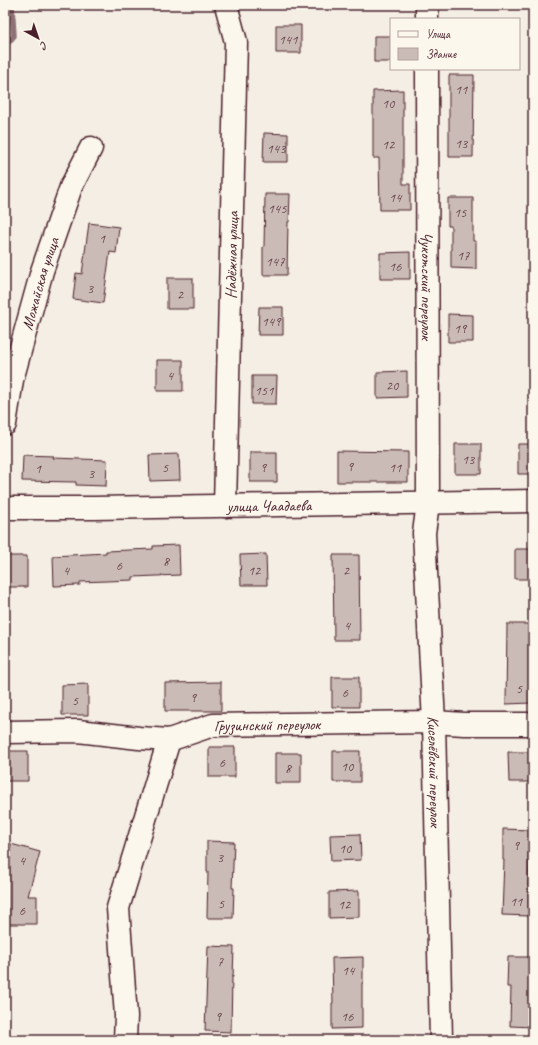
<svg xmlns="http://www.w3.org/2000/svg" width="538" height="1045" viewBox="0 0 538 1045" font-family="Caveat,sans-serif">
<rect width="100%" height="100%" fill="#f4eee4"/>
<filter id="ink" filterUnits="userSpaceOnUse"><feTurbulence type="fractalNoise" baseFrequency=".025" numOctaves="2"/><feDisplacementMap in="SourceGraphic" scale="8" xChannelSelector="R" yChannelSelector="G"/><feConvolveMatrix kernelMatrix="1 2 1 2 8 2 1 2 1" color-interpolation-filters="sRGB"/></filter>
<g filter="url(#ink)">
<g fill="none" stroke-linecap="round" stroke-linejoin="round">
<path stroke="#8d7174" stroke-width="5.5" d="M5 46 14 36 12 5"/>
</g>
<path fill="#cabbb6" stroke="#4a1f2b" d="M276 25H301V53H276Z
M374 36H391V62H374Z
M449 75H474L473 157H449Z
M403 90V184H410V210H380L379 158H373V91Z
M264 133 288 134V162H263Z
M265 194H290L289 222H288L287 275H263V247H264Z
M448 198H473V241H476V269L451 268V226H448Z
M89 223 119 227 116 253 110 252 103 303 73 299 76 273 82 274Z
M410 252V279H380V253Z
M167 278H193V309H167Z
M259 307H283V335H258Z
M448 314 473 315V342H448Z
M157 360H183V391H157Z
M407 371V397L377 398V372Z
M252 376H277L276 404H252Z
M455 444H481V474H455Z
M518 444H533V474H518Z
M337 451 408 452V482H337Z
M250 452H277V482H250Z
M179 454 180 480 150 481 149 455Z
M23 455 54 456 53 458 107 460 106 486 76 485V482L22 481Z
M179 545 180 575 133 577V580L80 582V585L54 586 53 556 106 553V551L153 549V546Z
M515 549H533V579H515Z
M266 554 267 585H241L240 555Z
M333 555H359L360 640H334Z
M5 556H27V587H5Z
M507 624H533L532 703 506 704Z
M332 677H359V707H332Z
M221 682V711H165V683Z
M88 684V715H62V685Z
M209 747H235V777H209Z
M5 751H28V781H5Z
M333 751H360V782H333Z
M508 752H533V782H509Z
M275 753H301V783H275Z
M503 829 530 830 528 886H529V916L502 915 504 860H503Z
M360 834 361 860 331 861 330 835Z
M207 841 234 842 232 888H234L233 918H207L208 872H207Z
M11 844 40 852 28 896H37V924H7L6 874 5 873V867Z
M359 891V917L329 918V892Z
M208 946 234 947 233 977H232L231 1032 205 1031Z
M363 957V983H362V1028L332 1029V1003H333L332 958Z
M508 957H533V1027L510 1026 511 987H507Z"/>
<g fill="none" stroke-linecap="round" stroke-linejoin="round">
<defs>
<g id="minor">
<path d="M427 5V19"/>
<path id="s1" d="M427 69 428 503 424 533 434 722 441 1040"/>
<path id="s2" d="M5 424 12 380 42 271 71 187 91 148"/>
<path id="s3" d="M225 506 236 42 226 5"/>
<path id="s4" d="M5 508H94L533 501"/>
<path id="s5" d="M5 732 78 731 139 738 169 740 213 725 434 722 464 724H533"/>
<path d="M125 1040 126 1016 118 908 169 740"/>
</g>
</defs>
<use href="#minor" stroke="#4a1f2b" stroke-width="25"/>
<use href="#minor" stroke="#fbf7ec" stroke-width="22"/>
</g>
</g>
<g text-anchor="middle" stroke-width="4" stroke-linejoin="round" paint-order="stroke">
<g font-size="14" fill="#6a464e">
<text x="288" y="44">141</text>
<text x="461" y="94">11</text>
<text x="388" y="108">10</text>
<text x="461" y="148">13</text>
<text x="388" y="149">12</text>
<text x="276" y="153">143</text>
<text x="395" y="202">14</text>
<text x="277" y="213">145</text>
<text x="460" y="217">15</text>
<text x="102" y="243">1</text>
<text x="463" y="260">17</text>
<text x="275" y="266">147</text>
<text x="395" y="271">16</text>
<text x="90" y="293">3</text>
<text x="180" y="299">2</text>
<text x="271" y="326">149</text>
<text x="460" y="333">19</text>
<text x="170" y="380">4</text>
<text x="392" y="390">20</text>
<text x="264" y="395">151</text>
<text x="468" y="464">13</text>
<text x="350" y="471">9</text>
<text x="165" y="472">5</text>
<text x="263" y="472">9</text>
<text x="395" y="472">11</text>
<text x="38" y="473">1</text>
<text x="91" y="478">3</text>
<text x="166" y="566">8</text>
<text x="119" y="570">6</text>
<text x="66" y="575">4</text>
<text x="254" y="575">12</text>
<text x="346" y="575">2</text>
<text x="347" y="630">4</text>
<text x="519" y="693">5</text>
<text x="345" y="697">6</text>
<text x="193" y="702">9</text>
<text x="75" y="705">5</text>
<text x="222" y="767">6</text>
<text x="347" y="771">10</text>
<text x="288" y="773">8</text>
<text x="516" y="850">9</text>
<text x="345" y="853">10</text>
<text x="220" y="862">3</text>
<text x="22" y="865">4</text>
<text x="516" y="906">11</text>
<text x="221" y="908">5</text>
<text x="344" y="909">12</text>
<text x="22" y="915">6</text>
<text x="220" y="966">7</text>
<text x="348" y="975">14</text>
<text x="218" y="1021">9</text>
<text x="347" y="1021">16</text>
</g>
<g font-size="16" fill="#4a1f2b" stroke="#fbf7ec">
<text dy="6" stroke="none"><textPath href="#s3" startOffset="251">Надёжная улица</textPath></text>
<text dy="6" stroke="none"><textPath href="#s2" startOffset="145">Можайская улица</textPath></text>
<text dy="6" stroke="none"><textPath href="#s1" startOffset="217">Чукотский переулок</textPath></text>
<text dy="6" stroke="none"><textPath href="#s4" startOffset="264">улица Чаадаева</textPath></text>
<text dy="6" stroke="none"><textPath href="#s5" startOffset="265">Грузинский переулок</textPath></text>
<text dy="6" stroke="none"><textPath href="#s1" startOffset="703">Киселёвский переулок</textPath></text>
</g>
</g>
<rect width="538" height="1045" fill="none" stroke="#fbf7ec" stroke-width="20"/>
<rect x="10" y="10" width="518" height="1025" fill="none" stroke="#4a1f2b" stroke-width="1.5" filter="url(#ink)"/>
<rect x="390" y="18" width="130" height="52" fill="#fbf7ec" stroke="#b4a19f"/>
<rect x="398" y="31" width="20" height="6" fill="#fbf7ec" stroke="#b4a19f"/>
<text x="426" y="38" font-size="12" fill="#4a1f2b">Улица</text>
<rect x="398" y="48" width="20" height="12" fill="#cabbb6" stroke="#b4a19f"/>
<text x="426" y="58" font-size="12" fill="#4a1f2b">Здание</text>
<g transform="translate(38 38) rotate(140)" stroke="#fbf7ec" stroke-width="3" paint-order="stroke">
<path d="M0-3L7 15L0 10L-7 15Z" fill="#4a1f2b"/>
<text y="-6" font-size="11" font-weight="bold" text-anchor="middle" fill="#4a1f2b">С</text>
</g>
</svg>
